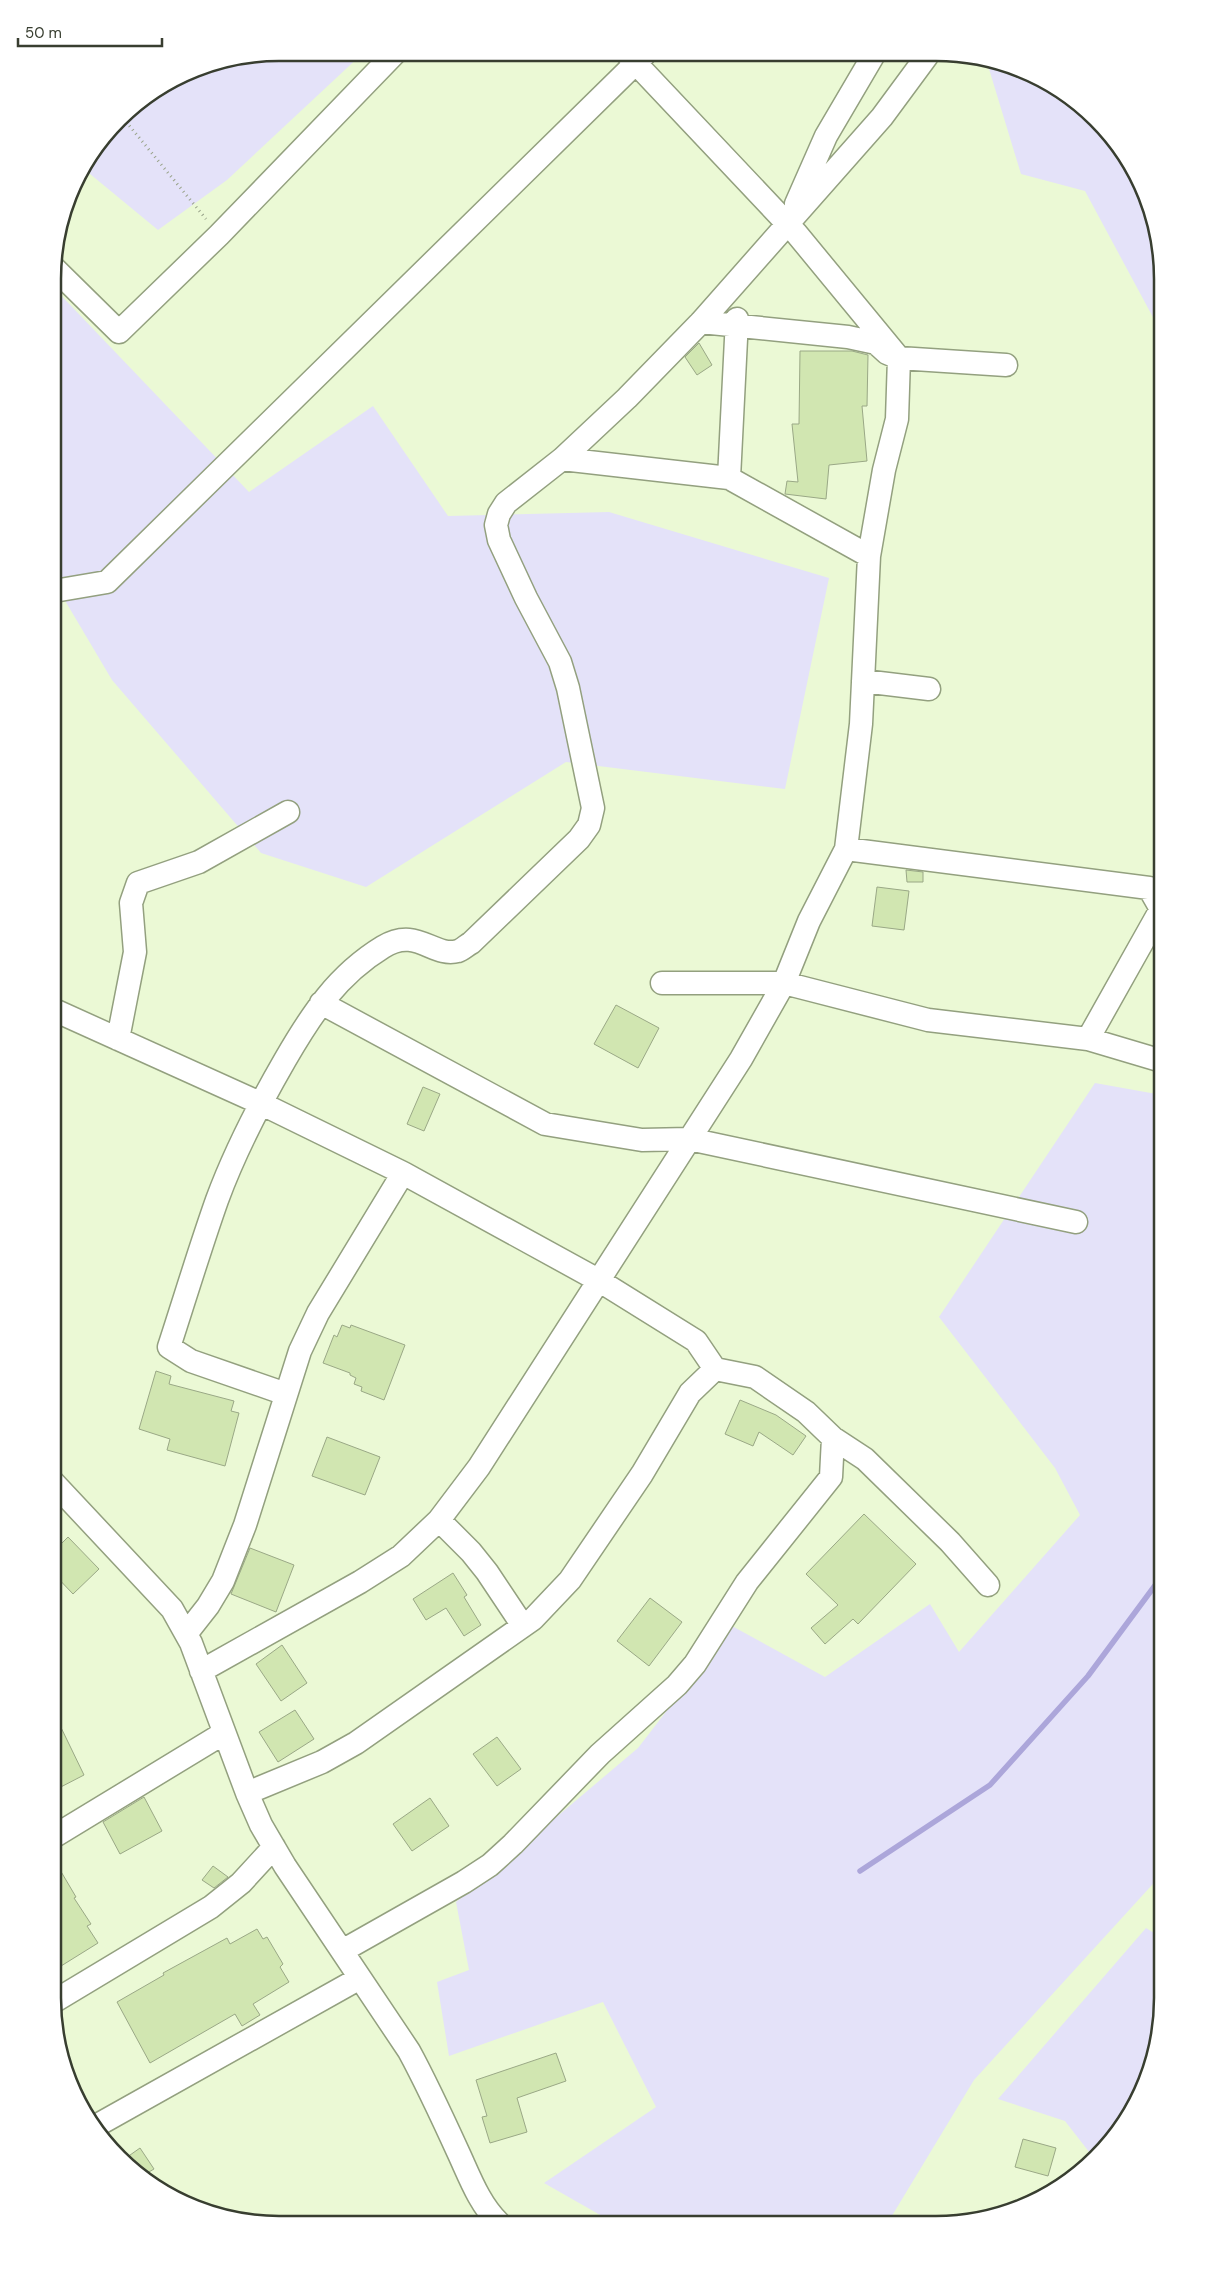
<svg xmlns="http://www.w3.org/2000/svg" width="1215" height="2277" viewBox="0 0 1215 2277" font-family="'DM Sans',sans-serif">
<rect width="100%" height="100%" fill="#ebf9d5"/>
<path fill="#e4e2f9" d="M280 53H363L227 180 158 230 84 169 130 109 193 70Z
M986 59 1036 76 1085 109 1124 153 1151 207 1162 280V334L1085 191 1021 174Z
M54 288 249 492 373 406 448 516 609 512 829 578 785 789 566 762 366 887 261 853 112 680 54 582Z
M1095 1083 1162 1095V1874L974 2080 887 2224H616L544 2183 656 2107 603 2002 449 2056 437 1982 469 1970 456 1902 638 1748 732 1626 825 1677 930 1604 959 1652 1080 1515 1055 1468 939 1317Z
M1146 1928 1162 1938V2012L1145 2084 1115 2136 1093 2157 1065 2121 998 2099Z"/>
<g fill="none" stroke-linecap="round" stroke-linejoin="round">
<path stroke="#aca6da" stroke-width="5.5" d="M860 1871 990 1785 1088 1676 1162 1576"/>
</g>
<path fill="#d1e6b1" stroke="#9aa886" d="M699 343 712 365 697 375 685 357Z
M800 351H852L868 355 867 406H862L867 461 829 465 826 499 785 494 787 481 798 482 792 424H799Z
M906 870 923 872V882H907Z
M877 887 909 891 904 930 872 926Z
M616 1005 659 1028 638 1068 594 1044Z
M423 1087 440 1094 424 1131 407 1124Z
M342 1325 350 1328 351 1325 405 1345 384 1400 361 1391 362 1387 354 1384 356 1378 350 1375V1373L323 1363 334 1335 337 1337Z
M156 1371 171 1376 169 1384 234 1401 231 1411 239 1413 225 1466 167 1450 170 1439 139 1429Z
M740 1400 776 1415 806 1436 793 1455 759 1432 753 1446 725 1434Z
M327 1437 380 1457 365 1495 312 1476Z
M864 1514 916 1564 858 1624 853 1619 825 1644 811 1628 838 1605 806 1574Z
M68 1537 99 1569 73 1594 53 1573V1552Z
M250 1548 294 1565 276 1612 231 1594Z
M453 1573 467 1595 464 1597 481 1625 464 1636 446 1608 426 1620 413 1599Z
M650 1598 682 1622 649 1666 617 1641Z
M282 1645 307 1683 281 1701 256 1664Z
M295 1710 314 1739 278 1762 259 1732Z
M53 1711 84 1775 53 1791Z
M497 1737 521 1769 497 1786 473 1754Z
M144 1797 162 1831 120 1854 103 1822Z
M430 1798 449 1826 412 1851 393 1824Z
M53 1858 76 1897 74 1898 91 1924 87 1926 98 1943 53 1971Z
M213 1866 228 1877 214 1888 202 1880Z
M257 1929 263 1939 267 1937 283 1964 280 1967 289 1982 253 2004 260 2015 242 2026 235 2014 150 2063 117 2002 164 1975 163 1973 227 1938 230 1944Z
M556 2053 566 2081 517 2098 527 2132 490 2143 482 2117 487 2116 476 2080Z
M1023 2139 1056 2148 1048 2176 1015 2167Z
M140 2148 154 2169 142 2176 130 2168 123 2160Z"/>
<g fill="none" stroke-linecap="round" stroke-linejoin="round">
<defs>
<path id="street" d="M628 55 796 233 899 358 1006 365
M796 204 826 136 873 56
M54 268 119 332 219 235 395 53
M737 319 729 478 869 556
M562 459 729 478
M54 591 107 582 644 55
M863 681 929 689
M662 983H784L928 1020 1088 1039 1161 909 1149 888 846 849
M321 1003 545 1124 642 1140 689 1139 1076 1222
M54 1010 260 1103 403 1173 598 1280 696 1341 715 1369 690 1393 642 1474 570 1580 533 1619 356 1743 322 1762 247 1793
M118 1039 135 952 131 903 138 883 199 862 288 812
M1088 1039 1162 1061
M286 1394 191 1361 169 1347C185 1298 200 1248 217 1200 235 1151 259 1105 285 1060 311 1015 337 975 383 947 417 926 433 958 458 951 462 950 467 945 471 943L579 839 589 825 593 808 568 688 560 662 526 598 499 540 496 525 499 514 506 503 562 459 627 398 701 322 882 117 927 56
M833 1438 865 1459 950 1542 988 1585
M53 1482 172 1609 191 1643 247 1793 261 1825 285 1866 409 2051C427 2084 443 2119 459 2154 470 2178 480 2205 499 2223
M439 1520 471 1552 487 1572 523 1626
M186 1634 208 1606 223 1581 245 1525 300 1351 318 1313 403 1173
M201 1671 360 1582 401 1556 439 1520 479 1467 741 1059 784 983 809 921 846 849 861 724 869 556 884 470 897 419 899 358 887 353 876 343 848 337 701 322
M53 1837 224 1733
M342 1951 464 1882 490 1865 513 1844 600 1754 677 1685 695 1664 747 1582 831 1477 833 1438 806 1412 755 1377 715 1369
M53 2002 211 1907 241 1883 274 1847
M94 2127 360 1978"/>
</defs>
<use href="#street" stroke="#93a07f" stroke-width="25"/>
<path stroke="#99a38a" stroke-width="3" stroke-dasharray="1 4" stroke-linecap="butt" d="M123 118 206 219"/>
<use href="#street" stroke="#fff" stroke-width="22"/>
</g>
<path d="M0 0H1215V2277H0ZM279 61H936A218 218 0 0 1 1154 279V1998A218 218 0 0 1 936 2216H279A218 218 0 0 1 61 1998V279A218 218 0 0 1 279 61Z" fill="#fff" fill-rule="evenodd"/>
<path fill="none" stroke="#383e30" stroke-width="2.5" d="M279 61H936A218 218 0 0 1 1154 279V1998A218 218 0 0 1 936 2216H279A218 218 0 0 1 61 1998V279A218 218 0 0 1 279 61Z"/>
<path d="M18 38v8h144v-8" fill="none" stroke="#383e30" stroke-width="2.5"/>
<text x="25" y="38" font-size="15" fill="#383e30" stroke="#ffffff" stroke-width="4" paint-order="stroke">50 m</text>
</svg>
